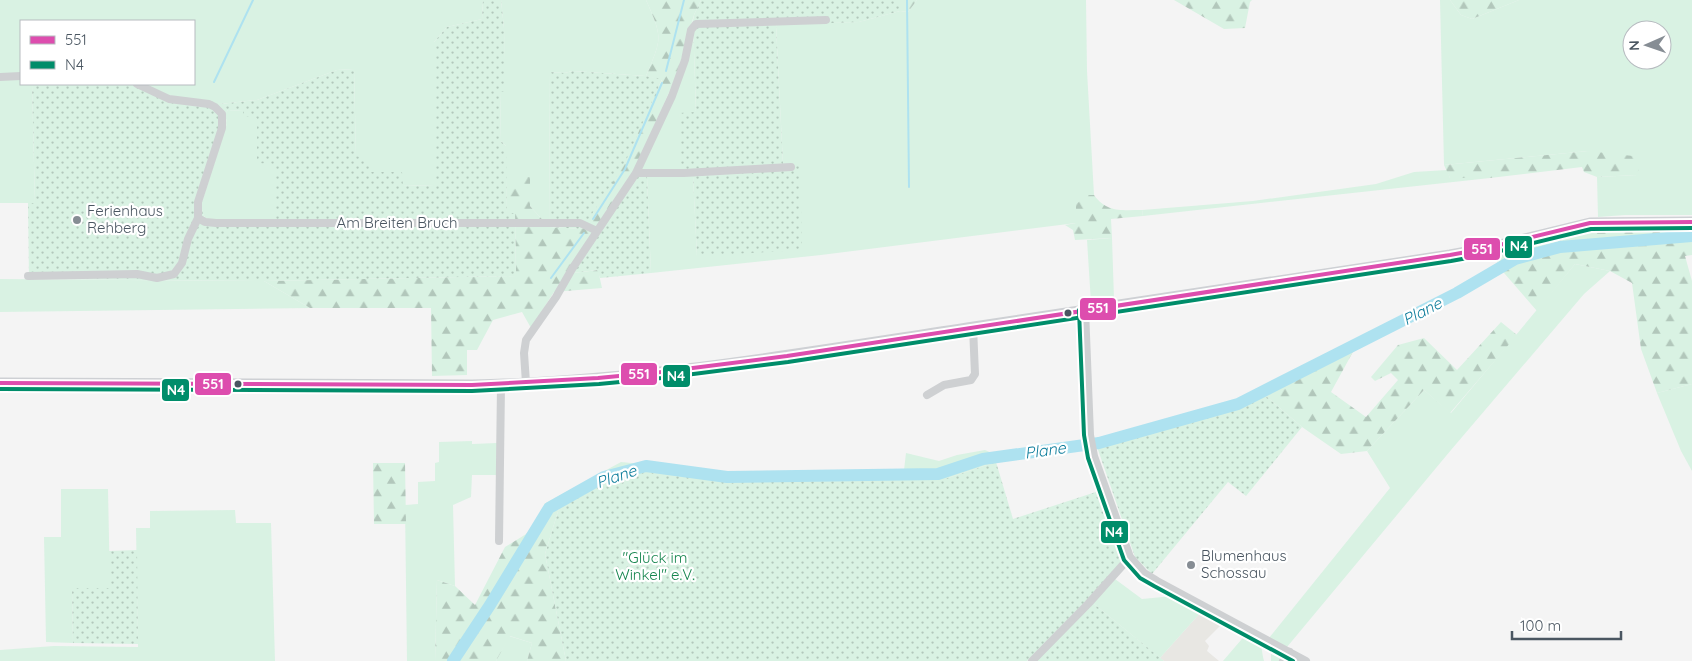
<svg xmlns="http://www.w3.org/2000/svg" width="1692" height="661" viewBox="0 0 1692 661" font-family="Quicksand,sans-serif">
<defs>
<pattern id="forest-firs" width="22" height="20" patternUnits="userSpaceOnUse" patternTransform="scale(1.25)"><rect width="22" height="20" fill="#d9f2e3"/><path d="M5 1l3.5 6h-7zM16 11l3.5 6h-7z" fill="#b2c7bb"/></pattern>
<pattern id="park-dots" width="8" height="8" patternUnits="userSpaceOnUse" patternTransform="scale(1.25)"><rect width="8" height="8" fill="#d9f2e3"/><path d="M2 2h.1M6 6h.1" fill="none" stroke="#b2c7bb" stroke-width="1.8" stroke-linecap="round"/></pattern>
</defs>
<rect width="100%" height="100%" fill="#f4f4f4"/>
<path fill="#e8e7e3" d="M1202 611 1223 623 1205 641 1209 646 1207 651 1219 661H1164L1160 658Z"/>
<path fill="#d9f2e3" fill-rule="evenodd" d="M0 0H483L482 19 447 27 434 42V185L402 186V172H371L356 157 354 69 337 70 257 100 220 104 167 95 143 84H194V21H21V73L0 74Z
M501 0H646C663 38 662 38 646 76L573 71 564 73 550 72 549 227 530 206V177H506V146L501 141 500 91 505 92 504 28Z
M917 0H1086L1087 71 1094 195H1088L1076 223 821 255 651 273 647 177H636L634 172 677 74 693 20 696 113 679 114 693 175 697 256 799 164H783L776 24 859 22 900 11 908 12Z
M1440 0H1450L1461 15 1472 19 1519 0H1692V215H1625L1598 217 1597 177 1637 175 1588 151 1444 165ZM1632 30H1662V60H1632Z
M21 78V84H32L35 203H0V79Z
M228 110 244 111 257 118 275 164 276 220 206 219 203 214 201 205 227 123 225 114Z
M1447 170 1450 178H1490L1143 216 1142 210 1253 201 1376 184 1414 172Z
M1112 238 1114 299 1091 303 1087 240Z
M1575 264 1610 271 1584 294 1451 450 1287 647 1269 638 1390 488 1367 451 1424 390 1451 413Z
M0 279 264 281 310 308 0 312Z
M1692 384V471L1681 451 1657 393Z
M472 441V444L497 443 496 475H472L471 497 453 505 455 586 437 580 435 661H407L405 505 418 504V482L435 481V463L439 462V442Z
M985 450 994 454 996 462 948 478 813 481H715L661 471H647L607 482 559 508 547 510 544 504 621 462 734 473 813 474 904 470 906 453 939 461 957 455Z
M61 489H108L110 588H72L73 643 46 642 44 537H61Z
M235 510 236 523H271L275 661H0V650L54 646 138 647 136 528H150V511Z
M1115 579 1142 599 1173 596 1202 611 1160 658 1093 603Z
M1247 633C1264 642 1260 643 1264 661H1223Z
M509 636 532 643 527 661H496Z
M1271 648 1280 652 1281 656 1279 661H1271Z"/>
<path fill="url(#forest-firs)" d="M646 0H701L694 15 677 74 634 172 573 273 598 270 602 288 554 292 531 328 522 312 493 320 477 350H467V375L432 376 431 308H310L264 281 516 276 515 214 507 213 506 177H530V206L549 227 582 229 662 80 646 76C662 38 663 38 646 0Z
M900 0H917L908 12 900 11Z
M1174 0H1252L1250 2 1245 28 1224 29Z
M1450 0H1519L1472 19 1461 15Z
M1588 151 1642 157 1637 175 1597 177 1584 172 1582 167 1490 178H1450L1444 165Z
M1088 195H1094C1107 213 1122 210 1142 210L1143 216 1111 219 1112 238 1075 240 1073 230 1065 225 1076 223V204Z
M1598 227H1692V255L1685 256 1692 281V384L1657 393 1641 349 1632 283 1610 271 1575 264 1537 311 1498 266 1496 256 1546 238Z
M1501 322 1517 335 1450 413 1424 390 1367 451 1341 454 1302 427 1260 391 1360 339 1331 392 1366 417 1398 380 1391 373 1375 381 1371 377 1398 345 1424 338 1457 370Z
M373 463H405L406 524H374Z
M559 508 545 554 566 661H527L532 643 510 636 496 661H435L437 580 455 586 475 605 505 547 531 531 547 510Z"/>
<path fill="url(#park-dots)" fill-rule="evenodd" d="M483 0H501L504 28 506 92H500L501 141 506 146 507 213H515L516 276 264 281 29 279 28 203H35L32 84H143L167 95 216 102 220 104 257 100 337 70 354 69 356 156 361 157 362 161H370L371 172H402L403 186 434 185V42L447 27 482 19ZM228 110 243 111V116L257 118V163L275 164V220L206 219 203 214 201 205 227 123 225 114Z
M701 0H900V11L859 22 776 25 783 164H800L802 250 697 256 693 176H680L679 113 696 112 693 20 694 15Z
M573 71 646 76 662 79 624 165 582 229 549 227 550 72 564 73Z
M636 177H647L651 273 600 278 597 270 573 273Z
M1260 391 1302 427 1246 496 1228 482 1152 574 1135 557 1095 441 1238 403Z
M996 462 1013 519 1102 490 1127 556 1084 603 1027 661H566L545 554 559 508 607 482 647 471H661L715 481H813L948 478Z
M137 550 138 644 73 643 72 588H109V551Z
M1093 603 1164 661H1035Z"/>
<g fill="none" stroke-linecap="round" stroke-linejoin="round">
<path stroke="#aee2f0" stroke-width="2" d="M907 0 909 187
M666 71 684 0
M214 82 253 0
M593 219 625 169 662 83
M551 278 584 233"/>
<path stroke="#aee2f0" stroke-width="12" d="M453 661 490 605 549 508 604 477 646 466 727 477 938 474 983 459 1099 443 1238 404 1457 293 1515 259 1560 247 1692 236"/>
<path stroke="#ced0d2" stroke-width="8" d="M0 77 21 76
M636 173H684L791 167
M198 218 205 222 216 223H580L597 231
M28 276 137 274 157 278 174 274 182 263 188 239 198 218V202L222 128V114L215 107 209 104 169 99 137 84
M1085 310 1090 435 1094 456 1130 557 1144 573 1157 581 1306 661
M526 383 524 353 526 340 556 297 572 269 636 173 672 96 685 60 691 30 696 24 826 20
M927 395 944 385 971 380 975 374 973 327
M499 541 501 385
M1032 661 1088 604 1130 557
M1283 661 1290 652"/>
<path stroke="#ced0d4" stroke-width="11" d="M0 383 472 385C641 382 808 352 974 327 1133 302 1292 278 1450 255L1483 249 1590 223 1692 222"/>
<defs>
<path id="bus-1" d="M0 383 472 385 598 378 661 372 787 356 1450 255 1483 249 1590 223 1692 222"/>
<path id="bus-2" d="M1079 310 1084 435 1088 458 1124 560 1140 578 1154 586 1293 661
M0 389 472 391 599 384 662 378 788 362 1451 261 1484 255 1591 229 1692 228"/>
</defs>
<use href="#bus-1" stroke="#fff" stroke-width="8"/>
<use href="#bus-2" stroke="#fff" stroke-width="8"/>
<use href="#bus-1" stroke="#dd4dae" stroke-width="4"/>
<use href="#bus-2" stroke="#008d6a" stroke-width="4"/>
</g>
<g fill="#868d94" stroke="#fff" stroke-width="2">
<circle cx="77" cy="220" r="5"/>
<circle cx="1191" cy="565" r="5"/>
</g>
<g fill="#4a5661" stroke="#fff" stroke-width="2">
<circle cx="1068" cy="313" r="4.5"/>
<circle cx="238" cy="384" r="4.5"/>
</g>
<g text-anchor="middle" stroke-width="4.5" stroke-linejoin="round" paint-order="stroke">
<g font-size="15" fill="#4a5661" stroke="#fff" text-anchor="start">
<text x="87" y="216">Ferienhaus<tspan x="87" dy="17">Rehberg</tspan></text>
<text x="1201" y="561">Blumenhaus<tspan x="1201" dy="17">Schossau</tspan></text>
</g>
<g font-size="15" fill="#4a5661" stroke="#fff">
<text x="397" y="228">Am Breiten Bruch</text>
</g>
<g font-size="15" fill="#17864f" stroke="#fff">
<text x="655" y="563">"Glück im<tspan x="655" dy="17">Winkel" e.V.</tspan></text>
</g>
<g font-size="16" font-style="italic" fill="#0c7c9b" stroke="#fff">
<text transform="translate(1422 311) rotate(-27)" y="6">Plane</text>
<text transform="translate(1045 450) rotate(-8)" y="6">Plane</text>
<text transform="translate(616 476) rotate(-19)" y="6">Plane</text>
</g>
</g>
<g stroke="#fff" stroke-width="2">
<rect x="1504" y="235" width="29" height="24" rx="5" fill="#008d6a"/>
<rect x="1463" y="237" width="38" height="24" rx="5" fill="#dd4dae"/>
<rect x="1079" y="297" width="38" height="24" rx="5" fill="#dd4dae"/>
<rect x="620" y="362" width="38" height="24" rx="5" fill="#dd4dae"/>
<rect x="662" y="364" width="29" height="24" rx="5" fill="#008d6a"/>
<rect x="194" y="372" width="38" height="24" rx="5" fill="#dd4dae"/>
<rect x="161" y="378" width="29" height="24" rx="5" fill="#008d6a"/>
<rect x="1100" y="520" width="29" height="24" rx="5" fill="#008d6a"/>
</g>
<g font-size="14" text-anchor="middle" font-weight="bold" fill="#fff">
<text x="1519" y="251">N4</text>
<text x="1482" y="254">551</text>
<text x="1098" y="313">551</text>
<text x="639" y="379">551</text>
<text x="676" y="381">N4</text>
<text x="213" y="389">551</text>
<text x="176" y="395">N4</text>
<text x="1114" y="537">N4</text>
</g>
<rect x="20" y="20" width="175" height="65" fill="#ffffff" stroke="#b7bbc0"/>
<rect x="30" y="36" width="25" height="8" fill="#dd4dae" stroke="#b7bbc0"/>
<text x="65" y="45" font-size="15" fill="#4a5661">551</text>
<rect x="30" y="61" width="25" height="8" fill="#008d6a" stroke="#b7bbc0"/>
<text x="65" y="70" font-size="15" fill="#4a5661">N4</text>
<g transform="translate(1647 45) rotate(268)"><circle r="24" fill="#ffffff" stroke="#b7bbc0"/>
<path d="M0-4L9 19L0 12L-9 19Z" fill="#868d94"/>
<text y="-8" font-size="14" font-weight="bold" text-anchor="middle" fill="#4a5661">N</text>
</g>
<path d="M1512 631v8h109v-8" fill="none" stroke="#4a5661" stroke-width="2.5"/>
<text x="1520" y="631" font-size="15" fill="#4a5661" stroke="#ffffff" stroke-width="4" paint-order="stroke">100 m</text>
</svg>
